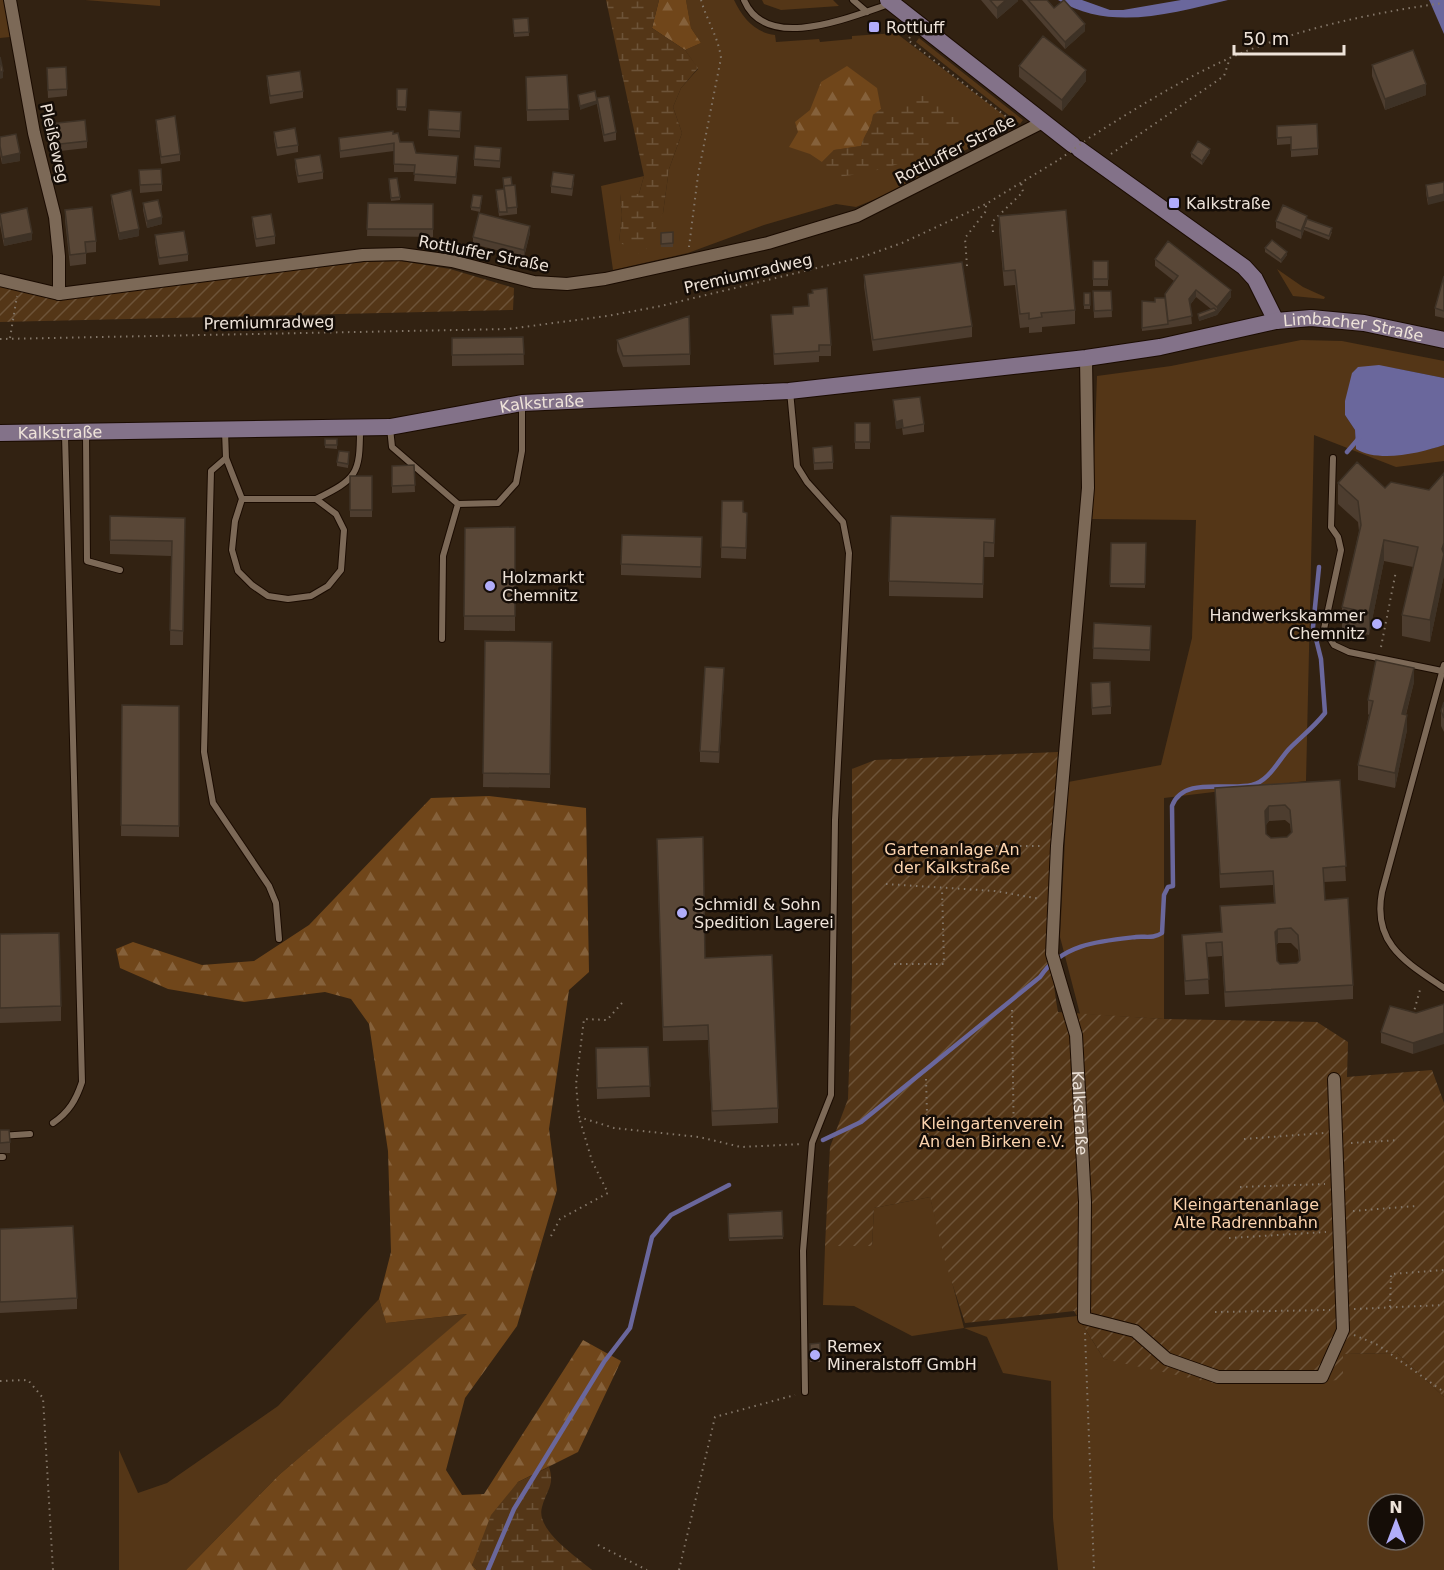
<svg xmlns="http://www.w3.org/2000/svg" width="1444" height="1570" viewBox="0 0 1444 1570" font-family="'DejaVu Sans',sans-serif">
<defs>
<pattern id="forest-firs" width="22" height="20" patternUnits="userSpaceOnUse" patternTransform="scale(1.5)"><rect width="22" height="20" fill="#70461a"/><path d="M5 1l3.5 6h-7zM16 11l3.5 6h-7z" fill="#85613b"/></pattern>
<pattern id="wetland-marsh" width="20" height="14" patternUnits="userSpaceOnUse" patternTransform="scale(1.5)"><rect width="20" height="14" fill="#543617"/><path d="M1 5h8M5 5V1M11 12h8M15 12V8" fill="none" stroke="#6d5338"/></pattern>
<pattern id="garden-furrows" width="10" height="10" patternUnits="userSpaceOnUse" patternTransform="scale(1.5)"><rect width="10" height="10" fill="#543617"/><path d="M-1 1l2-2M0 10L10 0M9 11l2-2" fill="none" stroke="#6d5338"/></pattern>
</defs>
<rect width="100%" height="100%" fill="#322212"/>
<path fill="#543617" fill-rule="evenodd" d="M0 0H4L10 37 0 38Z
M85 0H160V6Z
M686 0H734C742 17 755 33 775 35L776 42 819 39 820 42 852 39V36L896 33 1018 126 944 160 900 189 856 207 836 204 764 225 688 253 613 270 601 186 644 176 639 194H620L622 215 619 242 663 213 669 169 682 133 673 107 681 88 698 69 685 50 701 43 691 28Z
M762 0H833L839 6 781 10 764 4Z
M919 38 1023 120 1020 124 916 42Z
M1277 269 1303 287 1325 297 1324 299 1293 296Z
M1301 340 1342 341 1444 361V378L1393 368 1345 401V415L1355 430 1356 446C1387 456 1413 455 1444 445V461L1396 467 1314 435 1306 781 1164 798V1019L1080 1014 1060 937 1068 782 1161 765 1192 638 1196 520 1092 519 1097 376 1171 366Z
M930 1197 964 1328 1077 1316 1104 1359 1342 1380V1354L1397 1353 1444 1397V1570H1058L1053 1518 1051 1381 1003 1373 987 1337 964 1328 912 1336 854 1306 823 1305 825 1246H872L874 1208ZM1378 1504H1414V1540H1378Z
M379 1299 386 1323 468 1314 279 1475 186 1570H119V1450L138 1493 167 1483 278 1406Z"/>
<path fill="url(#forest-firs)" d="M659 0H686L691 28 701 43 685 50 652 28Z
M847 66 877 88 881 109 873 115C872 127 864 135 861 146L834 150 822 162 810 154 789 147 798 132 795 122 810 110 821 82Z
M489 796 586 808 589 972 569 990 549 1129 557 1190 517 1326 465 1398 446 1470 462 1495 484 1494 583 1340 621 1361 578 1452 518 1482 472 1565 477 1570H186L279 1475 467 1314 386 1323 379 1299 391 1252 388 1151 369 1024 351 999 325 992 244 1002 168 989 120 968 116 949 133 942 202 965 254 961 309 925 431 798Z"/>
<path fill="url(#wetland-marsh)" d="M606 0H659L652 28 685 50 698 68 681 88 673 107 682 133 669 169 663 213 643 256 619 242 622 215 620 194H639L644 176Z
M932 93 962 115 963 126H924L935 148C903 165 873 173 837 177L822 162 834 150 861 146C864 135 872 127 873 115L881 109 888 112 896 110 903 100Z
M549 1467C555 1485 547 1489 542 1507 535 1530 577 1557 592 1570H477L472 1565 491 1515 518 1482Z"/>
<path fill="url(#garden-furrows)" d="M401 261 450 269 514 288 513 310 0 322V285L58 298 364 262Z
M1058 752C1053 838 1043 928 1058 1012L1164 1019 1317 1022 1348 1042 1347 1077 1432 1070 1444 1103V1397L1397 1353 1343 1354V1380L1217 1384 1104 1359 1074 1311 965 1323 945 1261 930 1197 874 1208 872 1246H825L830 1147 848 1099 852 979V769L875 760Z"/>
<path fill="#6a679c" d="M1058 0H1082L1110 10H1123L1181 0H1228C1172 13 1111 32 1058 0Z
M1429 0H1444V34L1430 2Z
M1379 365 1444 378V445C1420 453 1379 463 1356 449L1355 430 1345 415V401L1352 373 1358 367Z"/>
<g fill="none" stroke-linecap="round" stroke-linejoin="round">
<path stroke="#6a679c" stroke-width="4.5" d="M1347 452 1359 438
M823 1140 861 1122 1040 977C1062 944 1099 941 1136 937 1146 936 1153 939 1162 933L1164 895 1168 887 1173 886 1172 806C1183 776 1227 791 1252 785 1269 781 1278 761 1289 749 1302 736 1313 728 1325 713L1321 659 1313 627 1319 567
M488 1570 514 1509 604 1362 630 1328 652 1237 671 1215 729 1185"/>
<defs>
<path id="lane" d="M744 0C766 53 850 17 889 4
M853 0 867 12
M790 391 797 466 807 482 843 522 849 553 835 820 831 1095 812 1143 803 1251 805 1392
M390 428 392 447 458 504 498 503 516 483 522 451V403
M225 431 226 458 242 499 235 521 232 550 238 571 252 585 268 596 288 599 311 596 328 586 341 570 344 530 336 514 316 499H242
M86 433 87 561 120 570
M226 458 211 471 204 752 213 803 269 886 276 903 279 939
M1333 458 1331 527 1338 537 1341 550 1324 629 1334 645 1349 652 1442 671
M316 499C357 479 360 474 360 429
M442 639 443 556 458 504
M1444 665 1382 892C1372 944 1406 962 1444 988
M53 1123C69 1112 76 1100 82 1082L65 435
M0 1136 30 1134
M0 1157H3"/>
<g id="street">
<path d="M10 0 34 133 55 217 59 256V294"/>
<path d="M0 280 59 294 363 255 401 254 452 261 534 282 567 284 605 279 768 243 857 216 1043 122"/>
<path id="s1" d="M1086 358 1088 488 1057 846 1052 954 1076 1035 1085 1202 1084 1318 1135 1331 1167 1359 1218 1377H1322L1343 1330 1334 1079"/>
</g>
<g id="secondary">
<path d="M888 0 1073 145"/>
<path d="M1079 149 1244 267 1255 279 1276 321"/>
<path id="s2" d="M0 433 390 427 522 403 789 391 1086 358 1160 347 1276 321 1311 318 1364 323 1444 340"/>
</g>
</defs>
<use href="#lane" stroke="#1a0b01" stroke-width="8"/>
<use href="#street" stroke="#1a0b01" stroke-width="14"/>
<use href="#secondary" stroke="#1a0b01" stroke-width="18"/>
<path stroke="#847769" stroke-width="2" stroke-dasharray="1.5 4.5" stroke-linecap="butt" d="M910 37 908 40 1013 122
M1089 138C1135 109 1182 79 1232 57 1300 28 1371 13 1444 3
M1111 154 1224 76 1230 58
M993 232 992 222 1023 192 1021 183
M689 247 698 175 721 58C718 36 707 21 701 0
M967 266 965 238 986 211V204
M10 338 17 296
M0 339 508 329 607 316 661 306 862 257 902 243 986 204 1060 159
M1381 647 1396 571
M906 846H1044
M886 884 995 891 1041 899
M894 964H944L942 888
M622 1003 607 1020 584 1019 576 1084 579 1117 614 1128 699 1137 741 1147 803 1144
M1012 1010 1014 1149
M1413 1015 1421 986
M926 1079 928 1146
M1244 1139 1324 1133
M1351 1143 1399 1140
M1240 1187 1325 1184
M1353 1211 1416 1206
M551 1236 560 1219 608 1193 592 1161 579 1117
M1229 1238 1326 1232
M1390 1307 1391 1274 1444 1270
M1354 1309 1444 1305
M1215 1312 1330 1310
M1085 1333 1094 1570
M1354 1335 1378 1345 1444 1392
M0 1381 28 1380 43 1398 53 1570
M598 1545 647 1570
M679 1570 715 1417 795 1395"/>
<use href="#lane" stroke="#7c6957" stroke-width="6"/>
<use href="#street" stroke="#7c6957" stroke-width="12"/>
<use href="#secondary" stroke="#837289" stroke-width="16"/>
<path stroke="#847769" stroke-width="2" stroke-dasharray="1.5 4.5" stroke-linecap="butt" d="M1060 159 1085 141"/>
</g>
<path fill="#4d3d2f" fill-rule="evenodd" d="M981 0H1018V1L997 19Z
M1022 0H1047L1054 8 1085 31 1065 49Z
M528 18 529 36 514 37 513 19Z
M1372 65 1426 95 1385 110 1372 76Z
M1019 66 1086 81 1062 111 1019 77Z
M47 75 67 89V96L48 98Z
M567 75 569 120 527 121 526 77Z
M267 76 303 91V98L270 104 267 83Z
M397 89H407L406 111 397 110Z
M597 98 616 132V140L604 142 597 105Z
M429 110 461 112 460 138 428 136Z
M156 120 180 154V161L161 164 156 127Z
M48 124 87 141V148L51 152Z
M1277 126 1318 148V155L1291 157V144L1277 145Z
M274 132 298 145V152L277 156 274 139Z
M393 134 400 142 416 153 458 163 456 184 414 181 415 172H394V151L340 158 339 138Z
M0 137 20 161 2 164 0 154Z
M1191 153H1210L1202 165 1191 157Z
M501 155 500 168 474 166V159Z
M295 159 323 172V179L298 183 295 167Z
M139 170 162 184V191L140 193Z
M574 182 572 196 551 193V186Z
M1444 182 1428 205 1426 193V185Z
M389 183 400 197V200L391 201Z
M512 185 517 207V214L499 216 496 194Z
M111 195 139 236 119 240 111 202Z
M482 199 480 212 471 210V207Z
M143 203 162 224 147 228 143 210Z
M368 203 433 204V237L367 236Z
M65 210 96 241V252L86 253V264L70 266 65 221Z
M0 214 32 240 4 246 0 225Z
M999 216 1075 310V324L1042 327V332L1029 333V327L1020 328 1015 285 1004 286 999 230Z
M252 217 275 236V244L256 247 252 224Z
M1276 221 1332 232 1329 240 1304 230 1301 239 1276 228Z
M530 233 524 257 473 244V237Z
M661 233 673 243V247H661Z
M155 235 188 254V261L159 265 155 242Z
M1265 248 1287 255 1281 263 1265 252Z
M1155 259 1231 297 1217 315 1199 321 1198 314 1211 309 1196 297 1190 305 1192 324 1168 328 1142 331V301L1155 302 1165 298 1174 281 1155 266Z
M1093 261H1108V286H1093Z
M864 275 972 326V337L873 351 864 286Z
M1444 276V318L1435 316V308Z
M1093 291H1111L1112 317 1094 318Z
M1084 293H1090V309H1084Z
M808 294 831 345V356H819V362L774 365 771 315 793 314 808 306Z
M523 337 524 365 452 366V338Z
M617 340 690 354V365L623 367 617 351Z
M893 400 924 424V432L903 435 902 428 896 429Z
M855 423H870V449H855Z
M325 439H337V449L325 448Z
M813 448 833 462V469L814 470Z
M349 456 348 468 337 466V462Z
M414 465 415 492 392 493V466Z
M1444 473V575L1430 642 1402 636V615L1413 567 1384 561 1369 635 1342 629V607L1359 531 1358 522 1338 504V483L1385 488 1429 490Z
M350 476H372V517H350Z
M722 501 743 512 747 524 746 559 721 558Z
M110 516 185 518 183 645H170L171 556 110 554Z
M995 519 994 557H984L983 598 889 596V581Z
M515 527V631L464 630 465 528Z
M702 537 701 578 621 575V564Z
M1111 543H1146L1145 588 1110 587Z
M1094 623 1151 626 1150 661 1093 659Z
M485 641 552 642 550 788 483 787Z
M724 679 719 763 700 762V751Z
M1414 682 1406 715 1407 730 1395 788 1358 780V765L1369 715 1368 714V700Z
M1091 690 1111 706V714L1092 715Z
M1444 702V732L1441 726V711Z
M122 705 179 706V837L121 836Z
M1340 780 1346 881 1324 882 1325 900 1353 985V999L1225 1007 1222 956 1207 957 1209 994 1185 995 1182 935 1221 932 1220 906 1274 903 1273 885 1220 888 1215 788ZM1285 820 1290 824 1291 833 1287 837 1271 838 1266 834V825L1269 821ZM1278 943H1291L1298 950 1299 961 1297 963 1280 964 1277 961 1276 945Z
M657 853 705 958 778 1108V1123L712 1126 708 1040 663 1041Z
M0 934 61 1006V1021L0 1023Z
M1416 1013 1413 1054 1381 1043V1032Z
M648 1047 650 1097 597 1099 596 1048Z
M0 1130 10 1142V1153H0Z
M782 1211 783 1239 729 1241 728 1214Z
M0 1229 77 1298V1309L0 1313Z
M820 1343V1362H810V1344Z"/>
<path fill="#3e3226" d="M1006 0H1018V1L997 19V8Z
M1085 24V31L1065 49V42Z
M1086 70V81L1062 111V100Z
M3 71V78L0 79V72Z
M1426 84V95L1385 110V99Z
M597 101V104L580 110V106Z
M1210 149V153L1202 165V161Z
M20 153V161L2 164V157Z
M1444 194V201L1428 205V198Z
M1307 216V223L1304 227V230L1301 239V231Z
M162 217V224L147 228V221Z
M530 226V233L524 257V250Z
M139 229V236L119 240V233Z
M32 233V240L4 246V239Z
M1287 252V255L1281 263V260Z
M1196 290V297L1189 306V299Z
M1231 290V297L1217 315V307Z
M1217 311V315L1199 321V318Z
M902 420V428L896 429V422Z
M1384 540V561L1369 635V613Z
M1444 543V575L1430 642V620Z
M724 668V679L719 763V752Z
M1414 668V682L1402 729V714Z
M1407 715V730L1395 788V773Z
M1269 806V821L1265 826V811Z
M1278 929V943L1275 946V932Z
M1444 1033V1044L1413 1054V1043Z"/>
<path fill="#594737" stroke="#3e3226" stroke-width="1.5" fill-rule="evenodd" d="M990 0H1006L997 8Z
M1028 0H1047L1054 8 1064 0 1085 24 1065 42Z
M528 18 529 32 514 33 513 19Z
M1043 36 1086 70 1062 100 1019 66Z
M1413 50 1426 84 1385 99 1372 65Z
M0 57 3 71 0 72Z
M66 67 67 89 48 90 47 68Z
M300 71 303 91 270 96 267 76Z
M567 75 569 109 527 110 526 77Z
M397 89H407L406 107H397Z
M595 91 597 101 580 106 578 95Z
M609 96 616 132 604 135 597 98Z
M429 110 461 112 460 131 428 129Z
M175 116 180 154 161 157 156 120Z
M85 120 87 141 51 145 48 124Z
M1317 124 1318 148 1291 150V137L1277 138V126Z
M295 128 298 145 277 148 274 132Z
M393 131V134L398 133 400 142H413L416 153 458 156 456 177 414 174 415 165 394 164V143L340 151 339 138Z
M16 134 20 153 2 157 0 146V137Z
M1198 141 1210 149 1202 161 1191 153Z
M475 146 501 148 500 161 474 159Z
M320 155 323 172 298 176 295 159Z
M161 169 162 184 140 185 139 170Z
M553 172 574 175 572 189 551 186Z
M511 177 512 185 504 186V189L503 178Z
M397 178 400 197 391 198 389 179Z
M1444 182V194L1428 198 1426 185Z
M515 185 517 207 507 208 504 186Z
M504 189 507 212H499L496 190Z
M131 190 139 229 119 233 111 195Z
M473 195 482 196 480 208 471 207Z
M158 200 162 217 147 221 143 203Z
M368 203 433 204V229H367Z
M1283 205 1307 216 1301 231 1276 221Z
M92 207 96 241 85 242 86 253 70 255 65 210Z
M27 208 32 233 4 239 0 214Z
M1066 210 1075 310 1041 313 1042 317 1029 319V313L1020 314 1015 270 1004 271 999 216Z
M479 213 530 226 524 250 473 237Z
M271 214 275 236 256 239 252 217Z
M1307 219 1332 228 1329 236 1304 227Z
M184 231 188 254 159 258 155 235Z
M673 232V243L661 244V233Z
M1272 240 1287 252 1281 260 1265 248Z
M1168 241 1231 290 1217 307 1196 290 1189 299 1192 316 1168 321 1165 294 1178 276 1155 259Z
M1093 261H1108V279H1093Z
M962 262 972 326 873 340 864 275Z
M1444 276V311L1435 308Z
M827 288 831 345H819V351L774 354 771 315 793 314V307L809 306 808 294 813 293 812 290Z
M1093 291H1111L1112 310 1094 311Z
M1084 293H1090V305H1084Z
M1155 298H1165L1168 324 1142 328V301L1155 302Z
M1214 308 1217 311 1199 318 1198 314Z
M689 316 690 354 623 356 617 340Z
M523 337 524 354 452 355V338Z
M920 397 924 424 903 428 902 420 896 422 893 400Z
M855 423H870V442H855Z
M325 439H337V445H325Z
M832 446 833 462 814 463 813 448Z
M339 451 349 452 348 464 337 462Z
M1357 462 1385 488 1391 482 1429 490 1444 473V543L1442 549 1444 554 1430 620 1402 615 1418 547 1384 540 1369 613 1342 607 1361 525 1358 501 1338 483Z
M414 465 415 485 392 486V466Z
M350 476H372V510H350Z
M722 501H743V512L747 513 746 548 721 547Z
M110 516 185 518 183 631 170 630 172 541 110 540Z
M891 516 995 519 994 543 984 542 983 584 889 581Z
M515 527V616H464L465 528Z
M622 535 702 537 701 567 621 564Z
M1111 543H1146L1145 584H1110Z
M1094 623 1151 626 1150 650 1093 648Z
M485 641 552 642 550 774 483 773Z
M1376 660 1414 668 1402 714 1407 715 1395 773 1358 765 1373 701 1368 700Z
M705 667 724 668 719 752 700 751Z
M1110 682 1111 706 1092 708 1091 683Z
M1444 702V718L1441 711Z
M122 705 179 706V826L121 825Z
M1340 780 1346 866 1323 868 1325 900 1348 898 1353 985 1225 992 1222 942 1206 943 1209 979 1185 981 1182 935 1222 932 1220 906 1275 903 1273 871 1220 874 1215 788ZM1285 805 1290 810 1292 832 1287 837 1271 838 1266 834 1265 811 1269 806ZM1291 928 1298 935 1300 960 1297 963 1280 964 1277 961 1275 932 1278 929Z
M703 837 705 958 772 955 778 1108 712 1111 708 1025 663 1027 657 839Z
M59 933 61 1006 0 1008V934Z
M1444 1004V1033L1413 1043 1381 1032 1390 1006 1416 1013Z
M648 1047 650 1086 597 1088 596 1048Z
M0 1130H9L10 1142 0 1143Z
M782 1211 783 1236 729 1238 728 1214Z
M73 1226 77 1298 0 1302V1229Z
M820 1343V1359H810V1344Z"/>
<g fill="#b1adfa" stroke="#150d07" stroke-width="2">
<rect x="868" y="21" width="12" height="12" rx="3"/>
<rect x="1168" y="197" width="12" height="12" rx="3"/>
<circle cx="490" cy="586" r="6"/>
<circle cx="1377" cy="624" r="6"/>
<circle cx="682" cy="913" r="6"/>
<circle cx="815" cy="1355" r="6"/>
</g>
<g text-anchor="middle" stroke-width="5" stroke-linejoin="round" paint-order="stroke">
<g font-size="16" fill="#eee3d9" stroke="#150d07" text-anchor="start">
<text x="886" y="33">Rottluff</text>
<text x="1186" y="209">Kalkstraße</text>
<text x="502" y="583">Holzmarkt<tspan x="502" dy="18">Chemnitz</tspan></text>
<text x="1365" y="621" text-anchor="end">Handwerkskammer<tspan x="1365" dy="18">Chemnitz</tspan></text>
<text x="694" y="910">Schmidl &amp; Sohn<tspan x="694" dy="18">Spedition Lagerei</tspan></text>
<text x="827" y="1352">Remex<tspan x="827" dy="18">Mineralstoff GmbH</tspan></text>
</g>
<g font-size="16" fill="#eee3d9" stroke="#150d07">
<text transform="translate(55 143) rotate(77)" y="6">Pleißeweg</text>
<text transform="translate(955 149) rotate(-27)" y="6">Rottluffer Straße</text>
<text transform="translate(484 253) rotate(11)" y="6">Rottluffer Straße</text>
<text transform="translate(748 273) rotate(-13)" y="6">Premiumradweg</text>
<text transform="translate(269 322) rotate(-1)" y="6">Premiumradweg</text>
<text dy="6" stroke="none"><textPath href="#s2" startOffset="1362">Limbacher Straße</textPath></text>
<text dy="6" stroke="none"><textPath href="#s2" startOffset="544">Kalkstraße</textPath></text>
<text dy="6" stroke="none"><textPath href="#s2" startOffset="60">Kalkstraße</textPath></text>
<text dy="6" stroke="none"><textPath href="#s1" startOffset="760">Kalkstraße</textPath></text>
</g>
<g font-size="16" fill="#fcd4af" stroke="#150d07">
<text x="952" y="855">Gartenanlage An<tspan x="952" dy="18">der Kalkstraße</tspan></text>
<text x="992" y="1129">Kleingartenverein<tspan x="992" dy="18">An den Birken e.V.</tspan></text>
<text x="1246" y="1210">Kleingartenanlage<tspan x="1246" dy="18">Alte Radrennbahn</tspan></text>
</g>
</g>
<g transform="translate(1396 1522)"><circle r="28" fill="#150d07" stroke="#6c635b" stroke-width="1.5"/>
<path d="M0-4.5L10 22L0 15L-10 22Z" fill="#b1adfa"/>
<text y="-9" font-size="16" font-weight="bold" text-anchor="middle" fill="#eee3d9">N</text>
</g>
<path d="M1234 45v9h110v-9" fill="none" stroke="#eee3d9" stroke-width="3"/>
<text x="1243" y="45" font-size="18" fill="#eee3d9" stroke="#150d07" stroke-width="4.5" paint-order="stroke">50 m</text>
</svg>
